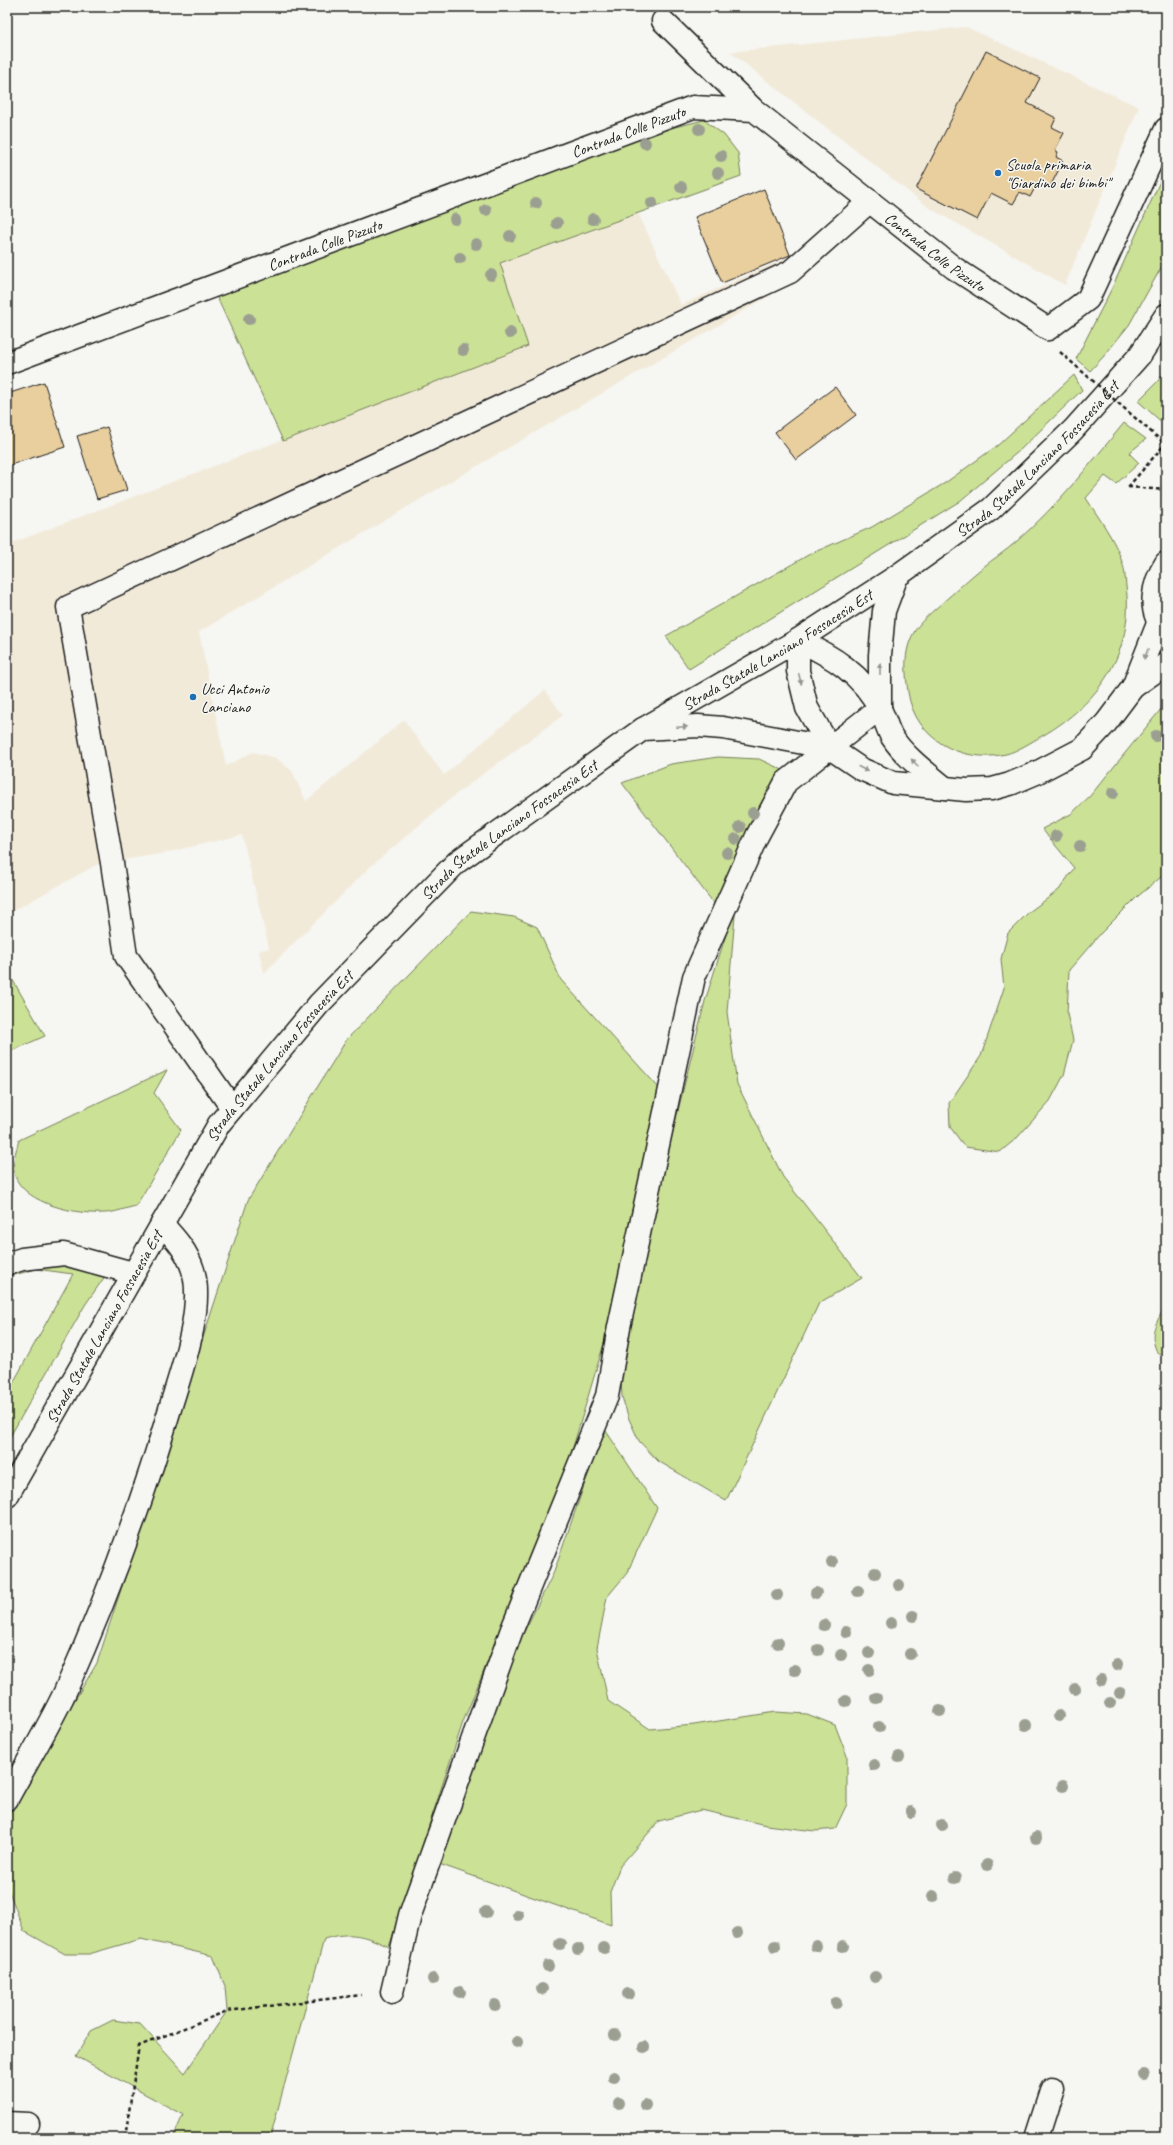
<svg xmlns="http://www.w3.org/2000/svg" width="1173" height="2145" viewBox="0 0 1173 2145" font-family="Caveat,sans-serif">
<rect width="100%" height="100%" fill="#f6f6f2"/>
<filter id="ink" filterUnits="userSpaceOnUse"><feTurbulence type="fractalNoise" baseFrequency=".025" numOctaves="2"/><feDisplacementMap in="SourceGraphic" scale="8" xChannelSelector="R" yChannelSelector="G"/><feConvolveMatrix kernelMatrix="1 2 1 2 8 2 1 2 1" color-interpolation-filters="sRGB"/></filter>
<g filter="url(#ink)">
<path fill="#f2ead9" d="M966 27 1139 107 1065 285 928 207 730 52Z
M638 213 681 305 800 252 809 275 788 285 424 497 199 632 226 766 253 752 276 758 292 771 306 801 404 720 444 775 545 690 563 715 455 795 371 866 264 973 259 951 269 948 242 835 160 854 98 864 7 914V545L528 346 499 263Z"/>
<path fill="#cbe196" stroke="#747e59" d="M704 120 724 135 738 153 741 176 500 263 528 346 283 441 215 293 654 132Z
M1166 168V259L1129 325 1104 356 1090 371 1076 359 1113 286Z
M1166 369V426L1138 401 1158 381Z
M1074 375 1082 390 1019 451 960 501 689 669 666 636 810 554 872 527 945 483 998 445Z
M1124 423 1146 439 1129 453 1139 463 1116 484 1105 476 1086 498C1098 517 1116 541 1122 562 1125 569 1125 578 1126 586 1135 652 1098 704 1042 736 1031 742 1018 751 1006 754 961 764 915 739 908 692 905 670 903 649 916 629 922 620 933 611 942 603 955 592 968 579 982 568 993 559 1006 551 1017 541 1057 506 1091 463 1124 423Z
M1166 703V873L1137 897 1101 933 1069 970 1067 1014 1073 1040 1064 1075 1050 1101 1017 1138 1000 1152 965 1147 950 1127 949 1103 981 1056 1004 988 1001 959 1008 933 1029 912 1059 890 1074 868 1042 829 1071 814 1090 796Z
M718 757 759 759 787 772 715 905 622 783 671 764Z
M736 903 727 1012 737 1084 783 1177 862 1278 819 1303 726 1501 658 1461 639 1441 629 1419 622 1397 620 1360 632 1298 705 1001Z
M471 911 514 917 537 927 561 980 659 1088 605 1340 568 1464 463 1722 389 1947C364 1935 351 1931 324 1939L270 2138H173L183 2115 76 2056 91 2031 113 2020 140 2024 185 2073 227 2011 225 1986 213 1956 141 1939 89 1954H65L24 1931 7 1886V1824L14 1801 97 1663 248 1200 347 1039Z
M7 970 45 1036 7 1053Z
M167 1070 154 1093 181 1130 136 1206C126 1208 114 1213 104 1213 77 1215 25 1204 15 1176 11 1165 16 1151 19 1140Z
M71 1261 108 1272 85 1305 7 1442V1394L73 1274 36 1269 7 1277V1275L27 1266Z
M1166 1307V1357L1158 1354C1148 1334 1155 1326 1164 1308Z
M604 1428 657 1508 627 1573 607 1597 597 1648 608 1701 650 1729 694 1725 775 1712 807 1714 835 1725 847 1756V1804L835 1829 815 1831 766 1825 701 1810 659 1821 620 1866 610 1892 611 1925 439 1864 511 1658 554 1572Z"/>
<path fill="#e9cf9e" stroke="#1c1c1c" d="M986 51 1040 78 1027 103 1056 118 1052 127 1064 133 1055 150 1058 152 1056 157 1063 161 1050 187 1044 184 1042 188 1037 184 1030 197 1020 192 1013 204 991 193 977 220 916 189Z
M764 189 790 255 722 283 695 217Z
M44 382 65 447 7 466V394Z
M835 387 856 415 796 460 775 432Z
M107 427 127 490 97 499 77 436Z"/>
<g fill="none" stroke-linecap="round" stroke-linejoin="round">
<defs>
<path id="service" d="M663 21 754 110
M232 1108 126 956 112 863 68 607 790 272 870 201
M7 1799C26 1764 48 1728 65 1692 107 1598 143 1500 172 1402 183 1366 204 1307 193 1270 187 1251 175 1238 162 1224
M392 1992 410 1915 511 1632 607 1396 619 1327 694 977 757 836 786 782 880 708
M7 2123 28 2124
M1036 2138 1052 2088"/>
<g id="minor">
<path id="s1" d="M7 363 693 107 754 110 954 268 1048 329 1088 299 1166 129"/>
<path d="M1166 563C1153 583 1146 611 1166 631"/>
<path d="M1133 687 1166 664"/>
<path d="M880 708V655L884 611 897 576"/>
<path d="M643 729 698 726 723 728 830 748 861 769 893 783 966 790 992 789 1010 784 1036 773 1082 749 1106 723 1133 687 1159 621"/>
<path d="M830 748 807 708 798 671V640C832 656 862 674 880 709 885 718 887 729 892 737 905 757 927 773 945 788"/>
<path d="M7 1264 22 1259 64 1254 133 1273"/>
</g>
<g id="secondary">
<path id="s2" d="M7 1496 219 1124 319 1004 457 862 643 729 798 640 897 576 991 509 1073 430 1140 355 1166 315"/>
</g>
</defs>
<use href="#service" stroke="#1c1c1c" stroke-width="25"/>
<use href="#minor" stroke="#1c1c1c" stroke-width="25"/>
<use href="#secondary" stroke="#1c1c1c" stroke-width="25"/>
<path stroke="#1c1c1c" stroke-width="2.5" stroke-dasharray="4 3" stroke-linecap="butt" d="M1128 487 1165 444
M1128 487 1166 490
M125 2138 139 2046 227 2011 361 1995"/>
<use href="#service" stroke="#f6f6f2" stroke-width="22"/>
<use href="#minor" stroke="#f6f6f2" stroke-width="22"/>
<use href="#secondary" stroke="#f6f6f2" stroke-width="22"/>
<path stroke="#1c1c1c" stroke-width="2.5" stroke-dasharray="4 3" stroke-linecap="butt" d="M1060 352 1165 444"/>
</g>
<g fill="#9b9f91">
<circle cx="699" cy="129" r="6"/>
<circle cx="645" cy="143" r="6"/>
<circle cx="721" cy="156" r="6"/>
<circle cx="718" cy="173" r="6"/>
<circle cx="681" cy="187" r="6"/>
<circle cx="536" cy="203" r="6"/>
<circle cx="652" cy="203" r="6"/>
<circle cx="486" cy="210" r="6"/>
<circle cx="455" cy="219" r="6"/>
<circle cx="593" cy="219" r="6"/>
<circle cx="557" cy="223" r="6"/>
<circle cx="510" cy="236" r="6"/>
<circle cx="476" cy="244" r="6"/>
<circle cx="460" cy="258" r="6"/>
<circle cx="491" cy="275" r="6"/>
<circle cx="249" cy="319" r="6"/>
<circle cx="510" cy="333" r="6"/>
<circle cx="463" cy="350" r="6"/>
<circle cx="1156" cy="736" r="6"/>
<circle cx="1113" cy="793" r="6"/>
<circle cx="753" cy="813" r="6"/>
<circle cx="740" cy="827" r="6"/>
<circle cx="1056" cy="836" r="6"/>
<circle cx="736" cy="839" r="6"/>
<circle cx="1080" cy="846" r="6"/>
<circle cx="727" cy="853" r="6"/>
<circle cx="832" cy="1562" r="6"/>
<circle cx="875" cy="1573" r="6"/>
<circle cx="899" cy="1585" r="6"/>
<circle cx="858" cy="1591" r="6"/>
<circle cx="816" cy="1593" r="6"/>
<circle cx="777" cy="1595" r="6"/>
<circle cx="913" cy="1616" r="6"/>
<circle cx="891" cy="1623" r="6"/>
<circle cx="824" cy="1625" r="6"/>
<circle cx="846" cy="1632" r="6"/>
<circle cx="778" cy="1643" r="6"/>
<circle cx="818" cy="1650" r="6"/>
<circle cx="869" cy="1653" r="6"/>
<circle cx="910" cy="1654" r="6"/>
<circle cx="841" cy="1655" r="6"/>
<circle cx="1117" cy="1665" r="6"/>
<circle cx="795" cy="1670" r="6"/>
<circle cx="869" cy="1670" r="6"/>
<circle cx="1101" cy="1680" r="6"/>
<circle cx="1075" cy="1689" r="6"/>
<circle cx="1120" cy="1693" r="6"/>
<circle cx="876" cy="1698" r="6"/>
<circle cx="846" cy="1701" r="6"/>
<circle cx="1110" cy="1703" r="6"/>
<circle cx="940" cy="1711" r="6"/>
<circle cx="1059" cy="1716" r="6"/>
<circle cx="1026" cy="1725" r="6"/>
<circle cx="879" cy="1727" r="6"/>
<circle cx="899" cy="1757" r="6"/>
<circle cx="874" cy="1765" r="6"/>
<circle cx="1063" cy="1786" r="6"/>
<circle cx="911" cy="1812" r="6"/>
<circle cx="942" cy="1825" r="6"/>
<circle cx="1036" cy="1838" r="6"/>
<circle cx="987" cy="1865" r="6"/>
<circle cx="955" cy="1878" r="6"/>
<circle cx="933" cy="1896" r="6"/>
<circle cx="486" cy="1912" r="6"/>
<circle cx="518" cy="1915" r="6"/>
<circle cx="737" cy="1933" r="6"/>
<circle cx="560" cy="1944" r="6"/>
<circle cx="775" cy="1946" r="6"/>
<circle cx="816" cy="1946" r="6"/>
<circle cx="843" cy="1946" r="6"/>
<circle cx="604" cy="1948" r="6"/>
<circle cx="578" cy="1949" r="6"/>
<circle cx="548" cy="1966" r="6"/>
<circle cx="875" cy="1977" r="6"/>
<circle cx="433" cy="1979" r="6"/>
<circle cx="542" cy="1989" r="6"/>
<circle cx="460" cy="1992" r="6"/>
<circle cx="628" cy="1994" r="6"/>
<circle cx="836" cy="2003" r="6"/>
<circle cx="495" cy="2005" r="6"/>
<circle cx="615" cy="2035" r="6"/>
<circle cx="517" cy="2042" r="6"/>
<circle cx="644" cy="2047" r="6"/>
<circle cx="1144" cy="2075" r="6"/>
<circle cx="614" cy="2077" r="6"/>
<circle cx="619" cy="2103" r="6"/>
<circle cx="645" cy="2105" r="6"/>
</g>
<defs><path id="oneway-solid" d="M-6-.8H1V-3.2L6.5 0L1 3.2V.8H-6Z"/></defs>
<g fill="#949492">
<use href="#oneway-solid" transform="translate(1146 654) rotate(112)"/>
<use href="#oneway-solid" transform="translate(880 669) rotate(-90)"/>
<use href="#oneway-solid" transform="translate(800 679) rotate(76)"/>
<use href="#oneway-solid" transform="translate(682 727) rotate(-3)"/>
<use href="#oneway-solid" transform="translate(915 763) rotate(-134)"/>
<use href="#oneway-solid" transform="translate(863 769) rotate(27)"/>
</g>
</g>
<g fill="#1f6fb2" stroke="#f6f6f2" stroke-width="1.5">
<circle cx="998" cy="173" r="4"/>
<circle cx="193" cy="697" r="4"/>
</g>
<g text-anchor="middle" stroke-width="3" stroke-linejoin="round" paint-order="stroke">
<g font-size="16" fill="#1c1c1c" stroke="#f6f6f2">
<text dy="6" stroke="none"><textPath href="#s1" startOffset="663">Contrada Colle Pizzuto</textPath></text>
<text dy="6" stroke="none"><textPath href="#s1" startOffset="339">Contrada Colle Pizzuto</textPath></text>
<text dy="6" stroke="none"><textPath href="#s1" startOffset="1023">Contrada Colle Pizzuto</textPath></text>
<text dy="6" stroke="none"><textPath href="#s2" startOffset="1491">Strada Statale Lanciano Fossacesia Est</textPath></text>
<text dy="6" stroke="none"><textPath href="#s2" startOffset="1167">Strada Statale Lanciano Fossacesia Est</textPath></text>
<text dy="6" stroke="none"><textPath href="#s2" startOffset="843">Strada Statale Lanciano Fossacesia Est</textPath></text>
<text dy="6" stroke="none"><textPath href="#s2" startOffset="519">Strada Statale Lanciano Fossacesia Est</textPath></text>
<text dy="6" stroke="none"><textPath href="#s2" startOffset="195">Strada Statale Lanciano Fossacesia Est</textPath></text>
</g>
<g font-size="16" fill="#1c1c1c" stroke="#f6f6f2" text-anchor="start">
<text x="1006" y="170">Scuola primaria<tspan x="1006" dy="18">"Giardino dei bimbi"</tspan></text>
<text x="201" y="694">Ucci Antonio<tspan x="201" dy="18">Lanciano</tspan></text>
</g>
</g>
<rect width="1173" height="2145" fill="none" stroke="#f6f6f2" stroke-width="24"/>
<rect x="12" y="12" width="1149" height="2121" fill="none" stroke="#1c1c1c" stroke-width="1.5" filter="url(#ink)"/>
</svg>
